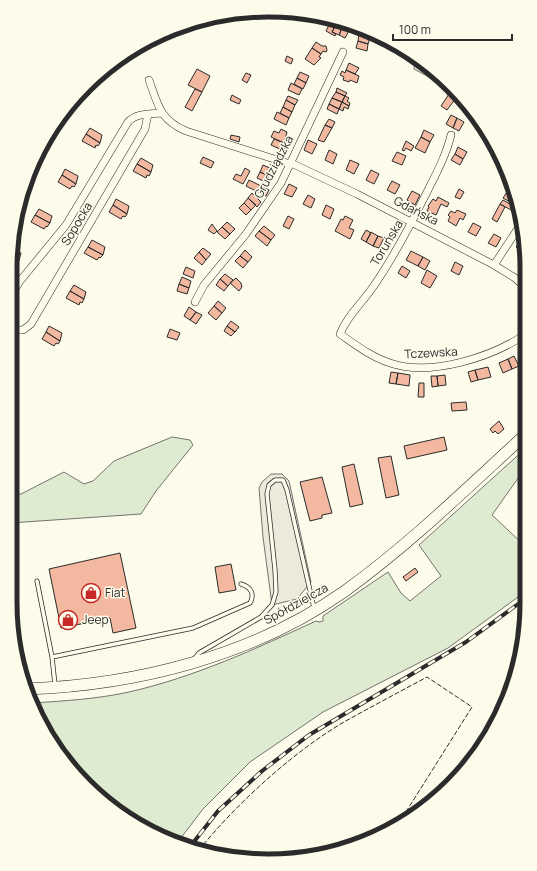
<svg xmlns="http://www.w3.org/2000/svg" width="537" height="871" viewBox="0 0 537 871" font-family="Manrope,sans-serif">
<rect width="100%" height="100%" fill="#fdfbea"/>
<path fill="#deebd1" stroke="#74746e" d="M415 58 426 64 445 86 414 69Z
M172 437 190 440 193 445 156 491 141 514 10 523 11 496 21 494 64 472 84 484 93 481 114 461Z
M526 448V467L492 515 525 546V592L448 648 323 712 250 762 203 809 177 843 111 807 54 746 32 703C64 701 97 699 129 692 195 677 255 649 316 621L319 622 323 621V616L388 572 401 593 410 601 441 576 419 545Z"/>
<path fill="#eceadb" stroke="#74746e" d="M271 474H282L289 481 311 582 297 599 272 605 263 537 259 488 262 482Z"/>
<path fill="#f2b8a0" stroke="#2b2b2b" d="M332 19 344 23 343 26 337 23 332 32 336 34 335 36 326 31Z
M337 23 343 26 339 35 332 32Z
M343 26 350 29 345 38 339 35Z
M359 34 370 37 368 44 358 41Z
M358 41 368 44 367 51 356 48Z
M316 42 322 46H326L327 50 326 52 323 51 321 54 312 48Z
M312 48 321 54 319 57 321 58 314 65 305 59Z
M287 56 293 59 291 64 285 61Z
M349 63 359 68 355 74 346 70Z
M197 69 210 76 202 92 188 85Z
M346 70 359 76 357 83 350 80 349 82 343 80 344 77 340 75 342 71 345 73Z
M300 72 309 76 306 83 297 78Z
M246 73 251 75 247 83 242 80Z
M297 78 306 83 303 89 294 84Z
M291 83 302 89 299 95 288 90Z
M337 88 347 93 345 96 336 92Z
M195 89 202 92 192 111 185 107Z
M336 92 345 96 342 102 332 98Z
M449 94 456 98 447 110 441 106Z
M232 95 241 100 239 104 230 100Z
M288 96 298 100 295 105 286 100Z
M345 96 349 98 347 101 350 103 349 106 342 102Z
M332 98 342 102 339 109 329 104Z
M286 100 295 105 292 112 283 107Z
M342 102 349 106 348 109 344 107 343 111 339 109Z
M329 104 339 109 337 114 327 109Z
M283 107 292 112 289 118 280 113Z
M277 112 289 118 286 125 274 119Z
M451 115 457 118 453 128 446 124Z
M457 118 464 122 459 131 453 128Z
M329 119 335 122 332 128 325 125Z
M325 125 332 128 324 142 318 140Z
M90 128 102 135 100 143 86 134Z
M281 129 287 132 284 143 271 137 274 131 279 133Z
M424 130 434 135 430 142 421 137Z
M86 134 100 143 98 146 96 145 95 148 82 141Z
M231 135 240 137 239 142 230 139Z
M421 137 430 142 425 153 415 148Z
M274 139 284 143 283 146 285 147 284 151 271 145Z
M308 140 317 144 312 154 304 150Z
M406 141 414 146 411 151 406 148 404 151 402 150Z
M458 147 467 152 463 159 455 154Z
M329 150 337 154 333 164 325 160Z
M397 152 406 156 402 165 392 161Z
M455 154 463 159 460 165 451 160Z
M203 157 214 162 211 168 200 163Z
M141 158 153 165 151 172 137 164Z
M350 160 359 164 354 174 346 170Z
M137 164 151 172 149 176 147 175 146 178 133 171Z
M263 165 272 169 269 176 260 172Z
M245 168 250 171 243 184 233 179 236 174 241 176Z
M65 169 78 176 76 184 62 175Z
M371 170 379 174 374 184 366 180Z
M260 172 269 176 266 182 257 178Z
M62 175 76 184 74 187 72 186 70 189 58 182Z
M249 180 269 190 266 196 246 186Z
M392 181 400 185 395 194 387 190Z
M289 184 297 188 292 197 284 194Z
M459 189 464 192 460 199 455 197Z
M509 189 515 192 517 206 503 198Z
M412 191 420 195 415 205 407 200Z
M252 193 261 202 257 207 248 198Z
M308 195 315 199 311 208 303 204Z
M438 197 449 203 447 207 441 204 436 215 427 211 429 207 428 206 433 199 436 201Z
M248 198 256 205 251 210 244 203Z
M116 199 129 206 127 214 113 205Z
M503 200 515 207 513 211 500 204Z
M244 203 251 210 246 215 239 208Z
M500 204 505 207 497 222 492 219Z
M113 205 127 214 125 217 123 216 121 219 109 212Z
M326 205 334 209 330 219 322 215Z
M39 209 52 216 50 223 35 215Z
M457 210 466 214 463 220 460 218 456 226 448 221 450 217 448 215 451 211 455 213Z
M35 215 50 223 47 227 46 226 44 229 31 222Z
M288 216 294 219 289 229 283 226Z
M345 216 353 220 349 228 354 230 350 239 335 231 341 219 343 220Z
M227 222 235 229 230 234 222 227Z
M473 223 481 227 476 236 468 232Z
M212 224 217 231 214 234 208 230Z
M264 226 275 235 271 240 259 231Z
M222 227 230 234 225 239 217 232Z
M366 230 371 233 366 242 361 239Z
M259 231 271 240 267 246 255 236Z
M371 232 378 236 373 246 366 242Z
M494 234 501 238 496 247 488 243Z
M378 236 384 238 379 248 373 246Z
M92 240 105 247 103 255 88 247Z
M520 241 525 245 526 250 525 253 516 247Z
M88 247 103 255 100 258 99 257 97 260 84 253Z
M12 248 21 253 19 261 12 257Z
M203 248 211 254 206 260 199 252Z
M245 250 252 257 248 262 240 256Z
M411 251 423 257 418 266 406 260Z
M199 252 206 260 202 265 194 258Z
M240 256 248 262 243 268 235 261Z
M423 257 430 261 425 270 418 266Z
M455 262 463 266 459 275 451 271Z
M402 266 410 271 406 278 398 273Z
M186 267 195 271 193 278 183 274Z
M427 270 437 276 430 288 421 283Z
M225 274 233 280 228 286 220 279Z
M182 277 191 281 189 288 179 284Z
M236 278 241 283 242 287 239 291 230 283Z
M220 279 228 286 224 291 216 285Z
M179 284 189 288 187 294 177 291Z
M74 285 86 292 84 299 70 291Z
M70 291 84 299 82 303 80 302 79 305 66 298Z
M218 301 226 308 222 313 214 306Z
M214 306 222 313 216 320 208 313Z
M189 307 196 312 190 320 184 316Z
M196 312 202 315 196 324 190 320Z
M231 321 239 327 235 332 227 326Z
M49 326 62 333 60 341 46 332Z
M227 326 235 332 231 336 224 331Z
M170 329 180 333 177 340 167 337Z
M46 332 60 341 58 344 56 343 54 346 42 339Z
M514 356 519 366 512 369 508 359Z
M508 359 512 369 503 373 499 363Z
M488 367 491 377 478 380 475 370Z
M475 370 478 380 471 382 468 372Z
M391 372 398 373 396 384 389 383Z
M398 373 410 375 409 386 396 384Z
M445 375 446 385 438 386 437 376Z
M431 376H437L438 386 432 387Z
M419 383H424V397H418Z
M466 402 467 410 452 411 451 403Z
M499 421 504 429 498 434 495 431 493 433 490 429Z
M444 437 447 450 407 459 404 446Z
M391 456 399 495 386 498 378 458Z
M354 464 363 504 350 507 342 467Z
M322 477 332 513 322 515V518L310 521 300 482Z
M120 553 136 628 113 633 110 618 61 628 49 569Z
M231 564 236 590 219 593 215 567Z
M415 568 418 572 406 581 403 577Z"/>
<g fill="none" stroke-linecap="round" stroke-linejoin="round">
<defs>
<path id="service" d="M37 581 52 657 55 685
M52 657 193 628 250 603C255 594 251 587 241 584
M194 659 199 653 261 617 272 605 276 592 275 570 267 494 269 485 275 480H283L287 490 314 608
M21 670 24 686"/>
<path id="minor" d="M149 80C158 105 160 120 186 131L290 164
M451 135C446 156 436 174 426 194 410 226 394 257 373 287 362 303 347 316 340 334 356 345 371 357 390 363 431 377 492 357 526 334
M291 163 357 194 494 265 515 278 526 288
M494 265 521 224
M12 294 20 281 66 225 128 122C136 113 150 114 161 113
M195 302 204 285 246 234 281 183 343 52
M12 330H23L31 324 145 129 148 114
M465 768 496 722"/>
<path id="primary" d="M26 689C137 685 253 656 345 591 410 544 467 488 526 434"/>
</defs>
<use href="#service" stroke="#2b2b2b" stroke-width="5"/>
<use href="#minor" stroke="#2b2b2b" stroke-width="8"/>
<use href="#primary" stroke="#2b2b2b" stroke-width="12"/>
<use href="#service" stroke="#fdfbea" stroke-width="3.5"/>
<use href="#minor" stroke="#fdfbea" stroke-width="7"/>
<use href="#primary" stroke="#fdfbea" stroke-width="11"/>
<defs>
<path id="rail" d="M189 848 218 811 262 771 309 735 466 642 525 599"/>
</defs>
<use href="#rail" stroke="#2b2b2b" stroke-width="4"/>
<use href="#rail" stroke="#fdfbea" stroke-width="2.5" stroke-dasharray="8" stroke-linecap="butt"/>
<path stroke="#2b2b2b" stroke-width="1" stroke-dasharray="5 2" stroke-linecap="butt" d="M199 850C236 804 293 752 344 722 371 707 399 692 427 677L472 707 399 823"/>
</g>
<defs>
<symbol id="shop-ring" viewBox="-11 -11 22 22"><circle r="9.5" fill="#fdfbea" stroke="#c62828" stroke-width="1.5"/><path d="M-5-2.5h2.3a2.7 3.5 0 0 1 5.4 0H5L5.5 6h-11ZM-1.5-2.5h3a1.5 2.3 0 0 0-3 0Z" fill="#c62828"/></symbol>
</defs>
<g fill-rule="evenodd">
<use href="#shop-ring" x="80" y="582" width="22" height="22"/>
<use href="#shop-ring" x="57" y="609" width="22" height="22"/>
</g>
<g text-anchor="middle" stroke-width="3" stroke-linejoin="round" paint-order="stroke">
<g font-size="12" fill="#2b2b2b" stroke="#fdfbea">
<text transform="translate(274 167) rotate(-62)" y="4">Grudziądzka</text>
<text transform="translate(416 211) rotate(27)" y="4">Gdańska</text>
<text transform="translate(77 224) rotate(-59)" y="4">Sopocka</text>
<text transform="translate(387 243) rotate(-59)" y="4">Toruńska</text>
<text transform="translate(431 353) rotate(-3)" y="4">Tczewska</text>
<text transform="translate(296 604) rotate(-29)" y="4">Spółdzielcza</text>
</g>
<g font-size="12" fill="#2b2b2b" stroke="#fdfbea" text-anchor="start">
<text x="105" y="597">Fiat</text>
<text x="82" y="624">Jeep</text>
</g>
</g>
<path d="M0 0H537V871H0ZM268 17H269A251 251 0 0 1 520 268V603A251 251 0 0 1 269 854H268A251 251 0 0 1 17 603V268A251 251 0 0 1 268 17Z" fill="#fdfbea" fill-rule="evenodd"/>
<path fill="none" stroke="#2b2b2b" stroke-width="5" d="M268 17H269A251 251 0 0 1 520 268V603A251 251 0 0 1 269 854H268A251 251 0 0 1 17 603V268A251 251 0 0 1 268 17Z"/>
<path d="M393 34v6h119v-6" fill="none" stroke="#2b2b2b" stroke-width="2"/>
<text x="399" y="34" font-size="12" fill="#2b2b2b" stroke="#fdfbea" stroke-width="3" paint-order="stroke">100 m</text>
</svg>
